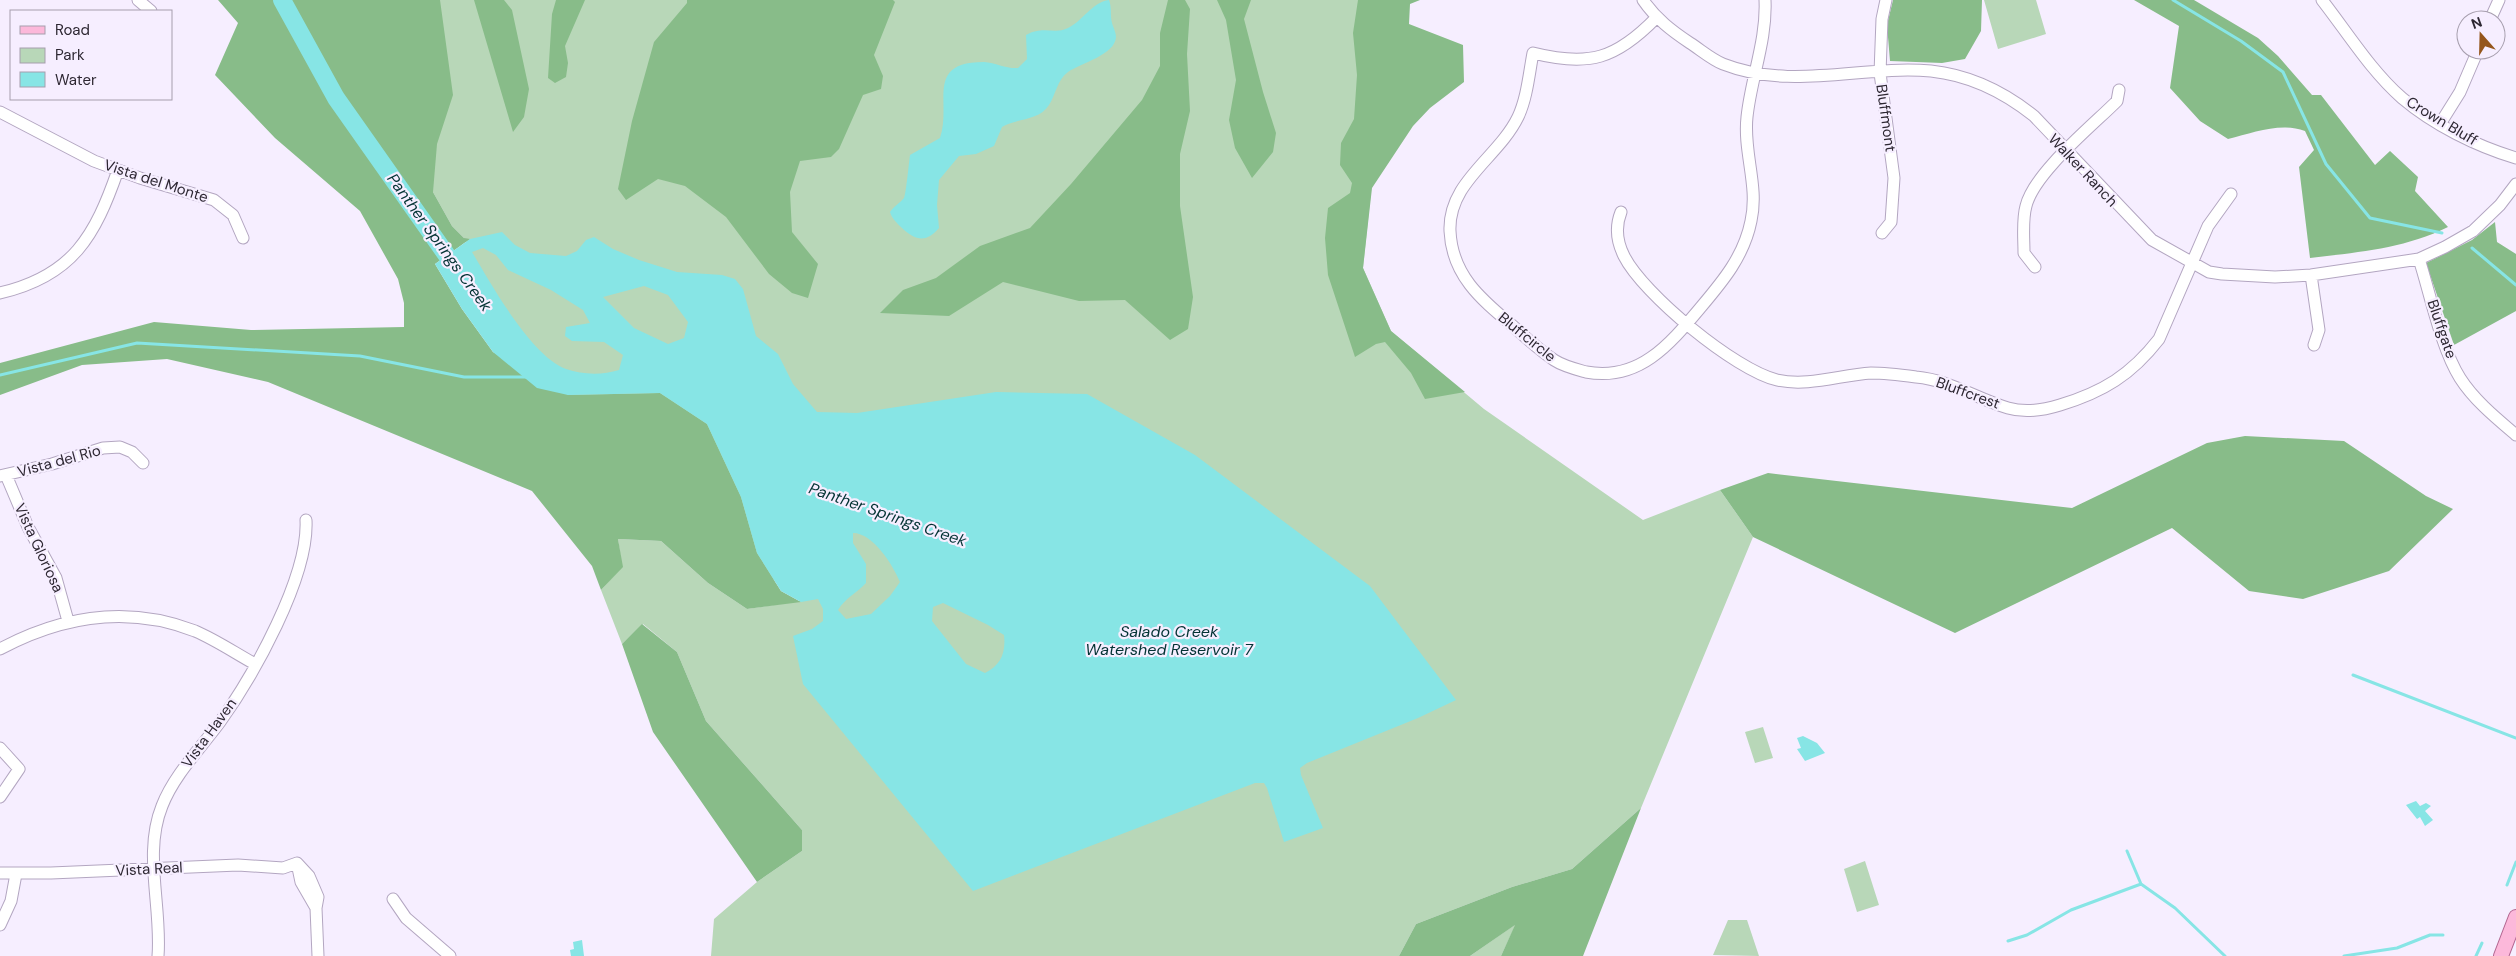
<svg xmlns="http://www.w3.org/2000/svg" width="2516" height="956" viewBox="0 0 2516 956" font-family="'DM Sans',sans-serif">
<rect width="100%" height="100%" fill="#f6eeff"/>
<path fill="#b8d7b8" d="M343 0H1380V106L1363 268 1391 331 1484 409 1643 520 1720 490 1753 537 1641 808 1572 869 1512 887 1416 924 1399 956H711L714 919 757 882 802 851V830L706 721 677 652 643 624 622 644 601 590 622 567 618 539 661 541 708 583 747 609 800 601 537 388 464 238 452 226 433 192Z
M1984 0H2036L2046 34 1998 49Z
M1763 727 1773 758 1755 763 1745 732Z
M1865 861 1879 905 1857 912 1844 869Z
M1728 920H1747L1759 956 1713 955Z
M1516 924 1501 956H1470Z"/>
<path fill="#88bc89" d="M218 0H440L453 95 437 144 433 192 452 226 464 238 470 239 435 264 462 309 493 352 568 395 660 393 707 424 741 497 757 553 781 591 801 602 747 609 708 583 661 541 618 539 623 567 601 590 592 566 532 491 268 382 167 359 82 365 0 395V363L154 322 251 330 404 327V303L398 279 360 211 275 138 215 75 238 23Z
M474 0H504L512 10 529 89 524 117 513 132Z
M556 0H585L565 46 568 63 566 77 555 83 548 78 552 14Z
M687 0H893L895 2 874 55 883 76 881 89 863 95 839 149 831 157 800 161 790 192 792 232 818 264 808 298 792 293 769 274 726 217 685 186 658 179 626 200 618 189 632 121 654 42 687 3Z
M1168 0H1185L1190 9 1187 54 1190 111 1180 154V206L1193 297 1188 329 1170 340 1125 300 1079 301 1003 282 949 316 880 313 903 290 936 278 980 246 1030 228 1071 184 1142 100 1160 66V33Z
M1217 0H1251L1244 19 1263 92 1276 133 1273 152 1252 178 1235 148 1229 120 1236 80 1226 20Z
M1358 0H1420L1410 4 1409 24 1463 45 1464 82 1430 108 1413 126 1372 188 1363 268 1391 331 1465 392 1425 399 1411 373 1385 342 1376 344 1355 357 1328 275 1325 238 1328 208 1350 193 1352 183 1340 165 1341 143 1354 119 1357 75 1353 33Z
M1893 0H1982L1981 31 1965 59 1942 63 1890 61 1887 25Z
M2134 0H2194L2258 38 2278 56 2312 95H2321L2375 165 2390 151 2418 177 2415 191 2448 227C2403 249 2359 252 2310 258L2299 167 2314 150 2305 131C2280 122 2253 133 2228 139L2200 121 2170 88 2179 26Z
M2495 222 2497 242 2516 254V311L2454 345 2426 263 2472 240Z
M2245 436 2344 441 2426 496 2453 509 2389 571 2303 599 2249 591 2172 528 1955 633 1753 537 1720 490 1768 473 2072 508 2207 443Z
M642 624 677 652 706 721 802 830V851L757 882 653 732 622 644Z
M1641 808 1583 956H1501L1515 925 1470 956H1399L1416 924 1512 887 1572 869Z"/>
<path fill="#87e5e5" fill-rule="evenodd" d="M1109 0C1112 8 1110 15 1112 23 1113 27 1116 32 1116 37 1115 55 1081 63 1068 72 1057 80 1056 94 1049 105 1039 121 1017 118 1002 127L994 146 976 154 959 156 939 180 937 205 939 228C926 243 916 241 902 228 897 223 892 219 890 212 894 206 900 203 904 198 906 194 909 162 910 155L940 138C952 103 924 62 984 62 996 63 1007 69 1018 68L1027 59 1026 35C1044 25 1054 35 1068 28 1083 21 1092 2 1109 0Z
M502 232 515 245 530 253 566 256 577 251 586 240 594 237 613 249 639 260 677 272 722 275 735 279 743 289 756 336 778 354 793 384 817 412 857 413 996 392 1087 394 1195 455 1370 586 1456 700 1418 718 1307 763 1300 768 1301 775 1323 828 1284 842 1267 788 1264 783H1255L973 891 803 684 793 636 812 629 823 621V609L818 599 801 602 781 591 757 553 741 497 707 424 660 393 568 395 537 388 493 352 462 309 435 264 470 239ZM483 248 496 255 508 270 551 290 583 310 590 323 566 327 565 336 572 341 604 342 623 355 619 370C603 375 583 375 566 369 531 356 491 284 472 252ZM644 286 668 295 688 322 684 338 668 344 634 328 603 297ZM853 533C873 533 893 565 900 582L890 596 871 614 846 619 838 610C845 598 857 593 866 583V564L853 543ZM943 603 988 625 1004 635C1006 653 1001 665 985 673L966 664 932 621 933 607Z
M1803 736 1817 743 1825 753 1805 761 1797 749 1801 748 1797 738Z
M2416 801 2420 806 2426 803 2431 806 2425 811 2433 820 2425 826 2420 817 2417 819 2406 805Z
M582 940 584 956H571L570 950 574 949 573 942Z"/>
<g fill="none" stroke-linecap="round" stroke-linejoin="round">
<path stroke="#87e5e5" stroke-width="3" d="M2173 0 2241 41 2283 72 2326 164 2370 218 2442 233
M2472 248 2516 285
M0 375 137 343 360 356 464 377H528
M2353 675 2516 738
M2127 851 2141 884
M2507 885 2516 862
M2008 941 2027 935 2071 910 2141 884 2175 908 2225 956
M2344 956 2397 948 2430 935H2443
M2476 956 2482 943"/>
<path stroke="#87e5e5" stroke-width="18" d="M282 0 336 98 460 274"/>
<defs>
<path id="minor" d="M138 0 151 11
M1643 0C1656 19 1672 31 1690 43 1701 50 1711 59 1723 64 1792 91 1861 65 1931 71 1969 75 2004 92 2034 116L2152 240 2209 272 2222 274 2275 277 2311 275 2419 259 2445 247 2473 231 2500 205 2516 184
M2322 0C2347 32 2371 71 2402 98 2434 125 2476 146 2516 158
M1656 18C1616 59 1589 67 1533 53 1529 74 1527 98 1518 117 1498 158 1448 182 1450 231 1452 276 1482 300 1513 326 1526 338 1539 350 1554 360 1563 366 1575 369 1586 372 1639 382 1670 344 1701 307 1723 281 1744 256 1751 221 1759 186 1743 152 1747 117 1751 78 1767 40 1765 0
M2490 20 2499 0
M0 112 94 161 140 178 214 200 233 215 243 238
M2440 124 2460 92 2478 50
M1621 212C1615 227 1617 242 1624 256 1643 294 1735 370 1777 380 1808 387 1840 375 1871 373 1885 373 1901 375 1916 377 1950 380 1977 399 2008 408 2025 413 2044 410 2060 405 2103 392 2131 375 2159 339L2208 226 2231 194
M1882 233 1891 222 1894 178 1880 73 1882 19 1886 0
M2419 259C2430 293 2441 348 2460 378 2474 400 2496 418 2516 435
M2035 267 2024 253C2024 238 2022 220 2026 206 2034 173 2092 126 2117 101L2119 90
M2311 275 2319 330 2314 345
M0 293C73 276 95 236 118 170
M6 475 28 527 56 578 68 621
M0 476 52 464 103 448 120 447 132 452 143 463
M0 649C62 616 128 605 195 631 216 640 235 653 255 664
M0 748 19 769 0 797
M297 863 309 876 318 897 316 908 318 956
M297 863 301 882 316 908
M0 873H51L238 865 283 868 297 863
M393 899 406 918 450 956
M0 925 11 901 16 874
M158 956C162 907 143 853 162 806 174 775 200 749 220 722 253 676 309 577 306 520"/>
<path id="major" d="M2501 956 2516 917"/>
</defs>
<use href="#minor" stroke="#b3a6c1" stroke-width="13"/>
<use href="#major" stroke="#b26690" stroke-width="16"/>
<use href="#minor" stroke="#fff" stroke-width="11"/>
<use href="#major" stroke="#fcb8da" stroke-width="14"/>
</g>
<g text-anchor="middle" stroke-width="4.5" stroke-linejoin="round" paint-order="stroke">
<g font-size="15" fill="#2d2732" stroke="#f6eeff">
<text transform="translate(1886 118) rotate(82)" y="5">Bluffmont</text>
<text transform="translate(2442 121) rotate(31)" y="5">Crown Bluff</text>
<text transform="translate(2083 170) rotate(47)" y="5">Walker Ranch</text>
<text transform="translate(156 181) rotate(18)" y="5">Vista del Monte</text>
<text transform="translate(2442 329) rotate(71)" y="5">Bluffgate</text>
<text transform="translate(1527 337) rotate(39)" y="5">Bluffcircle</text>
<text transform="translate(1968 393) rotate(20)" y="5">Bluffcrest</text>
<text transform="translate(59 461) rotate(-15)" y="5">Vista del Rio</text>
<text transform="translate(39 548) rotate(65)" y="5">Vista Gloriosa</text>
<text transform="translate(209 733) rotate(-54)" y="5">Vista Haven</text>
<text transform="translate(149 869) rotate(-3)" y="5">Vista Real</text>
</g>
<g font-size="16" font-style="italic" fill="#033334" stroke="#f6eeff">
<text transform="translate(440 242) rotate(54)" y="6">Panther Springs Creek</text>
<text transform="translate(888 514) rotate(19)" y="6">Panther Springs Creek</text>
<text x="1169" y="637">Salado Creek<tspan x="1169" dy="18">Watershed Reservoir 7</tspan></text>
</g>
</g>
<rect x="10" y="10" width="162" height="90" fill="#f6eeff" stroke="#a69ead"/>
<rect x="20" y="26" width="25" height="8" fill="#fcb8da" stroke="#a69ead"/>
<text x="55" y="35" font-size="15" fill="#2d2732">Road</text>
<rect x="20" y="48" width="25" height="15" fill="#b8d7b8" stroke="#a69ead"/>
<text x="55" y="60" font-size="15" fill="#2d2732">Park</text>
<rect x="20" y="72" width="25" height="15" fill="#87e5e5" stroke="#a69ead"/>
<text x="55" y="85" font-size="15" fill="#2d2732">Water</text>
<g transform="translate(2481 35) rotate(340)"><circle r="24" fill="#f6eeff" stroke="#a69ead"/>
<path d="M0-4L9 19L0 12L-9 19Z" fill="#95561c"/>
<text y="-8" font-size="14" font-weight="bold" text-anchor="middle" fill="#2d2732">N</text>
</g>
</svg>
